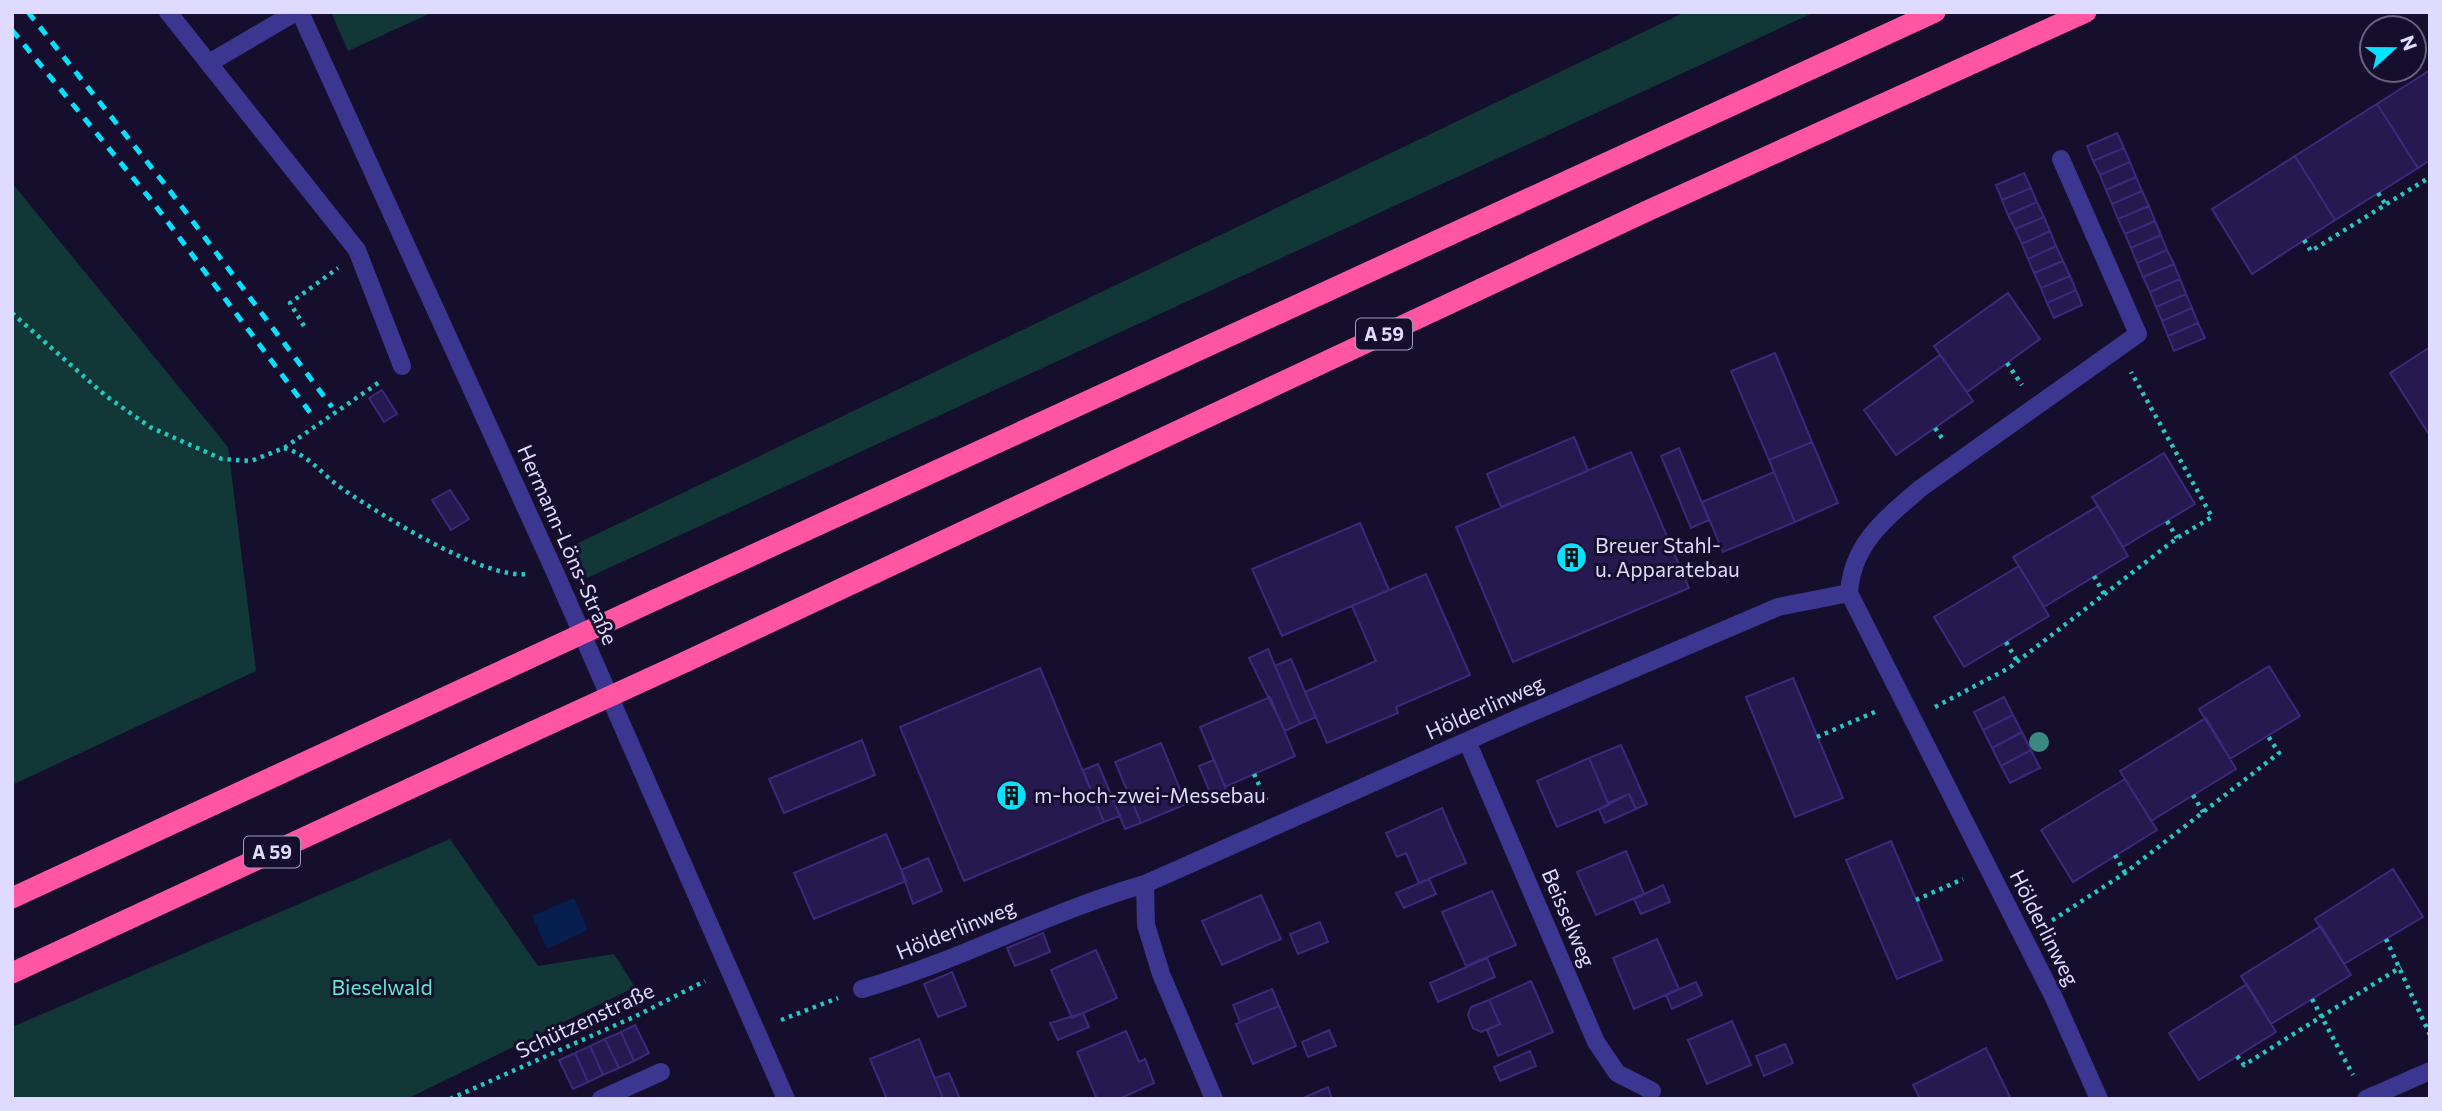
<svg xmlns="http://www.w3.org/2000/svg" width="2442" height="1111" viewBox="0 0 2442 1111" font-family="Commissioner,sans-serif">
<rect width="100%" height="100%" fill="#150f2d"/>
<path fill="#113737" d="M331 12H433L348 51Z
M1685 12H1815L587 578 572 546Z
M12 183 228 447 256 671 12 785Z
M450 839 538 966 614 954 635 987 407 1099H12V1027Z"/>
<path fill="#061f4e" d="M574 898 588 930 547 949 532 916Z"/>
<path fill="#25194f" stroke="#3c297d" stroke-width="2" d="M2430 70V160L2418 168 2377 104Z
M2377 104 2418 168 2335 220 2295 156Z
M2117 133 2124 148 2093 161 2087 146Z
M2124 148 2130 162 2100 175 2093 161Z
M2295 156 2335 220 2252 274 2212 209Z
M2130 162 2136 177 2106 190 2100 175Z
M2024 173 2031 188 2002 200 1996 185Z
M2136 177 2142 191 2112 204 2106 190Z
M2031 188 2037 202 2008 215 2002 200Z
M2142 191 2149 206 2118 219 2112 204Z
M2037 202 2044 217 2015 229 2008 215Z
M2149 206 2155 221 2125 234 2118 219Z
M2044 217 2050 231 2022 244 2015 229Z
M2155 221 2161 235 2131 248 2125 234Z
M2050 231 2056 246 2028 259 2022 244Z
M2161 235 2167 250 2137 263 2131 248Z
M2056 246 2063 261 2034 273 2028 259Z
M2167 250 2174 264 2143 277 2137 263Z
M2063 261 2070 276 2041 288 2034 273Z
M2174 264 2180 279 2150 292 2143 277Z
M2070 276 2076 290 2047 303 2041 288Z
M2180 279 2186 294 2156 307 2150 292Z
M2076 290 2082 305 2054 318 2047 303Z
M2008 293 2040 339 1967 392 1934 346Z
M2186 294 2192 308 2162 321 2156 307Z
M2192 308 2198 323 2168 336 2162 321Z
M2198 323 2205 338 2174 351 2168 336Z
M2430 347V436L2390 373Z
M1775 353 1812 442 1769 460 1731 371Z
M1940 355 1973 401 1896 455 1864 410Z
M382 390 397 414 384 422 369 398Z
M1574 437 1588 471 1501 507 1487 474Z
M1812 442 1838 503 1795 522 1769 460Z
M1679 448 1709 520 1691 528 1661 456Z
M1631 452 1689 588 1513 662 1456 527Z
M2164 453 2195 504 2123 547 2092 497Z
M1774 472 1795 522 1723 552 1702 502Z
M450 490 469 519 451 530 432 500Z
M2098 506 2128 556 2044 607 2013 557Z
M1360 523 1389 590 1282 636 1252 569Z
M2019 566 2049 616 1964 667 1934 617Z
M1426 574 1470 675 1396 707 1398 713 1327 743 1305 692 1376 661 1352 606Z
M1268 649 1300 724 1285 731 1249 658Z
M1291 659 1316 717 1300 724 1275 666Z
M2269 666 2300 716 2230 759 2199 709Z
M1040 668 1104 822 964 881 900 727Z
M1793 678 1843 798 1795 817 1746 697Z
M1270 697 1295 756 1225 787 1200 727Z
M2004 697 2013 715 1983 730 1974 712Z
M2013 715 2022 732 1992 748 1983 730Z
M2206 718 2236 769 2151 821 2120 771Z
M2022 732 2031 750 2001 766 1992 748Z
M862 740 875 775 784 813 769 779Z
M1161 743 1186 804 1141 823 1115 762Z
M1621 745 1647 804 1636 809 1629 794 1608 803 1589 758Z
M2031 750 2040 768 2010 783 2001 766Z
M1589 758 1609 805 1557 827 1537 781Z
M1214 760 1226 789 1211 795 1199 766Z
M1098 764 1120 816 1104 822 1083 770Z
M2125 779 2157 830 2073 882 2041 830Z
M1127 789 1141 823 1125 829 1111 795Z
M1629 794 1636 809 1605 823 1599 809Z
M1442 808 1466 863 1419 883 1406 853 1397 857 1386 833Z
M886 834 906 881 814 919 794 873Z
M1891 841 1942 960 1897 979 1846 860Z
M1626 851 1644 894 1596 915 1577 872Z
M928 858 942 891 913 904 901 870Z
M2393 869 2423 917 2344 964 2315 919Z
M1429 879 1436 894 1404 908 1396 893Z
M1663 885 1670 902 1641 914 1634 899Z
M1492 891 1516 945 1466 966 1442 912Z
M1261 895 1281 939 1222 965 1202 921Z
M1320 922 1328 942 1298 954 1290 934Z
M2321 926 2351 975 2271 1024 2241 976Z
M1043 933 1050 952 1015 966 1007 948Z
M1657 939 1679 989 1634 1009 1613 958Z
M1096 950 1117 998 1072 1018 1051 970Z
M1487 958 1495 977 1438 1002 1430 983Z
M952 972 966 1006 938 1017 924 984Z
M1531 981 1553 1032 1498 1056 1487 1030 1500 1024 1489 1000Z
M1696 982 1702 995 1672 1009 1666 995Z
M2247 984 2276 1032 2199 1080 2169 1033Z
M1272 989 1279 1006 1240 1022 1233 1005Z
M1489 1000 1500 1024 1481 1032 1473 1028 1468 1015 1471 1007Z
M1279 1006 1296 1046 1253 1064 1236 1024Z
M1083 1013 1089 1027 1058 1040 1050 1023Z
M1732 1021 1751 1065 1707 1084 1688 1040Z
M635 1025 649 1053 634 1061 621 1032Z
M1329 1030 1336 1046 1308 1057 1302 1042Z
M1126 1031 1139 1062 1145 1059 1154 1083 1119 1099H1097L1077 1052Z
M621 1032 634 1061 619 1068 605 1039Z
M605 1039 619 1068 603 1075 590 1046Z
M919 1039 943 1099H887L870 1059Z
M1785 1044 1793 1063 1764 1076 1756 1056Z
M590 1046 603 1075 588 1082 575 1053Z
M1986 1048 2011 1099H1920L1913 1085Z
M1530 1051 1536 1066 1500 1081 1494 1067Z
M575 1053 588 1082 573 1089 559 1060Z
M949 1073 960 1099H943L935 1078Z
M1328 1087 1332 1099H1301Z"/>
<g fill="none" stroke-linecap="round" stroke-linejoin="round">
<path stroke="#25c8c2" stroke-width="4.5" stroke-dasharray="3.5 5" stroke-linecap="butt" d="M2378 193 2386 205
M2304 240 2311 251 2430 177
M12 313 106 396 150 427 222 459 251 461 284 448 381 381
M304 326 290 303 338 268
M2007 363 2022 385
M1935 428 1944 441
M284 448C310 455 323 476 344 490 383 516 483 579 527 574
M2167 521 2177 538
M2094 576 2104 594
M2006 642 2017 661
M1935 707 2009 668 2177 538 2212 517 2131 372
M1817 737 1877 711
M1254 774 1267 802
M2193 795 2203 812
M2115 855 2125 873
M1916 900 1963 879
M2045 925 2125 873 2279 753 2268 736
M2386 939 2430 1035
M2312 999 2353 1075
M781 1020 838 998
M2237 1056 2244 1065 2401 967
M450 1099 636 1016 705 981"/>
<path stroke="#3b368f" stroke-width="18" d="M168 12 357 250 402 366
M300 12 554 570 786 1099
M209 63 296 12
M2061 159 2138 334 1921 488C1886 518 1852 544 1849 593L2054 998 2099 1099
M1467 741 1596 1042 1617 1073 1652 1091
M1145 884 1146 925 1161 974 1214 1099
M862 989C959 961 1048 912 1145 884L1521 717 1778 607 1849 593
M601 1099 661 1072
M2366 1099 2430 1071"/>
<path stroke="#ff55a3" stroke-width="21" d="M657 599 1935 12
M685 662 1647 211 2086 12
M12 898 506 669
M12 973 532 732"/>
<path stroke="#06e1ff" stroke-width="5" stroke-dasharray="10 9" stroke-linecap="butt" d="M28 12 167 187 332 407
M12 30 152 201 315 419"/>
<path stroke="#ff55a3" stroke-width="21" d="M506 669 657 599
M532 732 685 662"/>
</g>
<circle fill="#3c8883" cx="2039" cy="742" r="10"/>
<defs>
<symbol id="building-disc" viewBox="-11 -11 22 22"><circle r="9.5" fill="#06e1ff" stroke="#150f2d"/><path d="M-4-6H4V6H1V3H-1V6H-4ZM-2.5-4.3h1.7v1.8h-1.7ZM.8-4.3h1.7v1.8H.8ZM-2.5-1h1.7V.8h-1.7ZM.8-1h1.7V.8H.8Z" fill="#111"/></symbol>
</defs>
<g fill-rule="evenodd">
<use href="#building-disc" x="1554" y="540" width="35" height="35"/>
<use href="#building-disc" x="994" y="778" width="35" height="35"/>
</g>
<g text-anchor="middle" stroke-width="6" stroke-linejoin="round" paint-order="stroke">
<g fill="#150f2d" stroke="#a29dc0" stroke-width="2">
<rect x="1356" y="318.5" width="56" height="31" rx="5"/>
<rect x="244" y="836.5" width="56" height="31" rx="5"/>
</g>
<g font-size="19" font-weight="bold" fill="#dfdaff">
<text x="1384" y="341">A 59</text>
<text x="272" y="859">A 59</text>
</g>
<g font-size="21" fill="#dfdaff" stroke="#150f2d">
<text transform="translate(567 545) rotate(66)" y="7">Hermann-Löns-Straße</text>
<text transform="translate(1485 708) rotate(-24)" y="7">Hölderlinweg</text>
<text transform="translate(1568 918) rotate(67)" y="7">Beisselweg</text>
<text transform="translate(2044 928) rotate(63)" y="7">Hölderlinweg</text>
<text transform="translate(956 930) rotate(-22)" y="7">Hölderlinweg</text>
<text transform="translate(585 1021) rotate(-25)" y="7">Schützenstraße</text>
</g>
<g font-size="21" fill="#dfdaff" stroke="#150f2d" text-anchor="start">
<text x="1595" y="553">Breuer Stahl-<tspan x="1595" dy="24">u. Apparatebau</tspan></text>
<text x="1034" y="803">m-hoch-zwei-Messebau</text>
</g>
<g font-size="21" fill="#5bebca" stroke="#150f2d">
<text x="382" y="995">Bieselwald</text>
</g>
</g>
<rect width="2442" height="1111" fill="none" stroke="#dfdaff" stroke-width="28"/>
<g transform="translate(2393 49) rotate(69)"><circle r="33" fill="#150f2d" stroke="#666081" stroke-width="2"/>
<path d="M0-5L12 26L0 18L-12 26Z" fill="#06e1ff"/>
<text y="-10" font-size="19" font-weight="bold" text-anchor="middle" fill="#dfdaff">N</text>
</g>
</svg>
